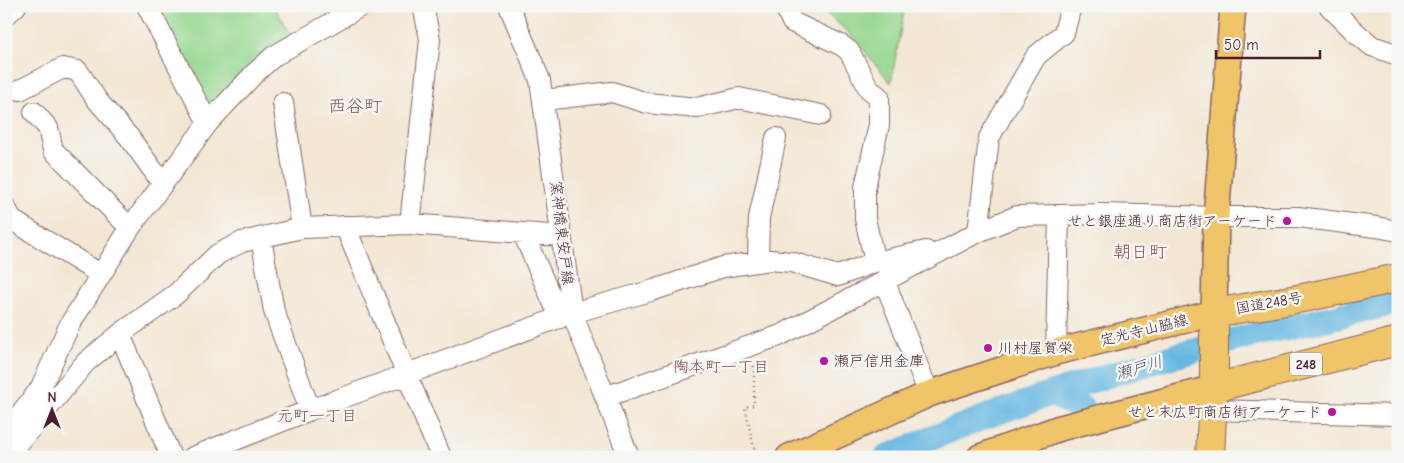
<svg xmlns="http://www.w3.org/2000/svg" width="1404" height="463" viewBox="0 0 1404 463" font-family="'Comic Neue','Klee One',sans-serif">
<rect width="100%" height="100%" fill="#f6f6f2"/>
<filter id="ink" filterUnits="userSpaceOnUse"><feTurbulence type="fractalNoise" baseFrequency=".02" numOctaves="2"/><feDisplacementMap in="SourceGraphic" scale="10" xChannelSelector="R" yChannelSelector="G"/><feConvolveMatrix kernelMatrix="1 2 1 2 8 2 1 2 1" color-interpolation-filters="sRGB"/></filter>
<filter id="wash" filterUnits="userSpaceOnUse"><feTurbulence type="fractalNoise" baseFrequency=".0096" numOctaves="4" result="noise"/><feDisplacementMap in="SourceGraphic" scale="20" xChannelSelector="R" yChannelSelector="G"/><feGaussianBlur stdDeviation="1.12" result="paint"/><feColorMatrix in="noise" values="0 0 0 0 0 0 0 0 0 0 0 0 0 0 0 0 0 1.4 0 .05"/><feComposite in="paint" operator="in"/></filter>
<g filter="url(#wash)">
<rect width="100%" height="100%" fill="#f3e7d4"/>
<path fill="#94d78e" stroke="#6f7b5c" d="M153 6H275L277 12 295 42 208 114Z
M818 6H905L891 83 851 35Z"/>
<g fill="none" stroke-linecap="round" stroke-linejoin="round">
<path stroke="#67b8e2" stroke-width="25" d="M1050 394 1082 408
M887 457C1006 404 1131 366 1257 334 1304 323 1352 315 1398 301"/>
</g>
</g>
<g filter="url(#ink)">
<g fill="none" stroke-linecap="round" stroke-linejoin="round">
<defs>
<path id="minor" d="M147 6 208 123
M509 6 540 80 572 313 629 457
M785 6 792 22 841 45 849 51 869 89 879 97V125L865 187V219L875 262
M1329 6 1354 31 1372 46 1398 55
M6 15 16 6
M20 90 63 68 78 71 97 100 129 137 163 184
M544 100 612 92 647 103 697 108 739 98 821 115
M283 103 302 228
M34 112 48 128 53 150 130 228
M6 208 12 220 100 274
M410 224 430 39 423 6
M345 226 441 457
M978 232 989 138 1036 56 1064 33 1071 6
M523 233 560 318
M261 238 274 311 310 410
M758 261 759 218 776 138
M884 280 929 394
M120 334 171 457
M1056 352 1059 215
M605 397 781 335 978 232 1017 216 1103 214 1216 217H1298L1376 227 1398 231
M1212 410 1398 415
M6 432 40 389 70 324 130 228 208 123 254 74 274 56 361 6
M7 457 86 362 120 334 176 294 218 254 242 242 302 228 410 224 562 236
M193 457 310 410 572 313 654 290 723 267 770 260 791 262 838 276 875 262 926 251"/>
<path id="major" d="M789 457 929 394 955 385 1056 352 1214 313 1216 217 1233 6
M980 457 1060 428 1214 388"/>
<path id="highway" d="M1214 388 1398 341
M1210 457 1214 373V313L1303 298 1398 278"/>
</defs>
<use href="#minor" stroke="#856566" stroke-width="22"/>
<use href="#major" stroke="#856566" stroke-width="28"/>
<use href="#highway" stroke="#856566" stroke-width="30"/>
<path stroke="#856566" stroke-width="2.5" stroke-dasharray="1 4" stroke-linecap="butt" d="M754 361V405L745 407 756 457"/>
<use href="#minor" stroke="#fff" stroke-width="20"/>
<use href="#major" stroke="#f0c469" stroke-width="25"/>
<use href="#highway" stroke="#f0c469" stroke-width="28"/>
</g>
</g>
<g fill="#b5179e" stroke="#f6f6f2" stroke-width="2">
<circle cx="1287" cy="221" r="5"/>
<circle cx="988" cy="348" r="5"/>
<circle cx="824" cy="361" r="5"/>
<circle cx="1332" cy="412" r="5"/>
</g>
<g text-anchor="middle" stroke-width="5" stroke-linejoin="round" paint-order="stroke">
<rect fill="#f6f6f2" stroke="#7e6067" stroke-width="1" x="1290" y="352.5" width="32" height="23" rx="4"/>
<g font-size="14" font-weight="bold" fill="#4a1f2b">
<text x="1306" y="369">248</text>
</g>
<g font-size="15" fill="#4a1f2b" stroke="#f6f6f2" text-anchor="end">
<text x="1277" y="226">せと銀座通り商店街アーケード</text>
<text x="998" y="353" text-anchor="start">川村屋賀栄</text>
<text x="834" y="366" text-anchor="start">瀬戸信用金庫</text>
<text x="1322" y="417">せと末広町商店街アーケード</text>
</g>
<g font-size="15" fill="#4a1f2b" stroke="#f6f6f2">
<text transform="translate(562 233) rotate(83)" y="5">窯神橋東安戸線</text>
<text transform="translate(1269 303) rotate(-10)" y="5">国道248号</text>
<text transform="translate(1144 330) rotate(-14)" y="5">定光寺山脇線</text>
</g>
<g font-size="16" fill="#875153" stroke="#f6f6f2">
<text x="721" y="372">陶本町一丁目</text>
<text x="317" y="421">元町一丁目</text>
</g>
<g font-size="16" font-style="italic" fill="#54556b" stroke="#f6f6f2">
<text transform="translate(1139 367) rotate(-16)" y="6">瀬戸川</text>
</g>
<g font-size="18" fill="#875153" stroke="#f6f6f2">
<text x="355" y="112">西谷町</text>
<text x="1140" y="258">朝日町</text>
</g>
</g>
<rect width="1404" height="463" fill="none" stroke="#f6f6f2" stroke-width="25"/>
<g transform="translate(52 410)" stroke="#f6f6f2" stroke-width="4" paint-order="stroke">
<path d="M0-4L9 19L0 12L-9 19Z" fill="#4a1f2b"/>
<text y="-8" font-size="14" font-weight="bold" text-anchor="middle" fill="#4a1f2b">N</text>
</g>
<path d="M1216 50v8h104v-8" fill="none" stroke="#4a1f2b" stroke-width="2.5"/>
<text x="1224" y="50" font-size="15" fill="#4a1f2b" stroke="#f6f6f2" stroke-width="4" paint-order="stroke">50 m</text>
</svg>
